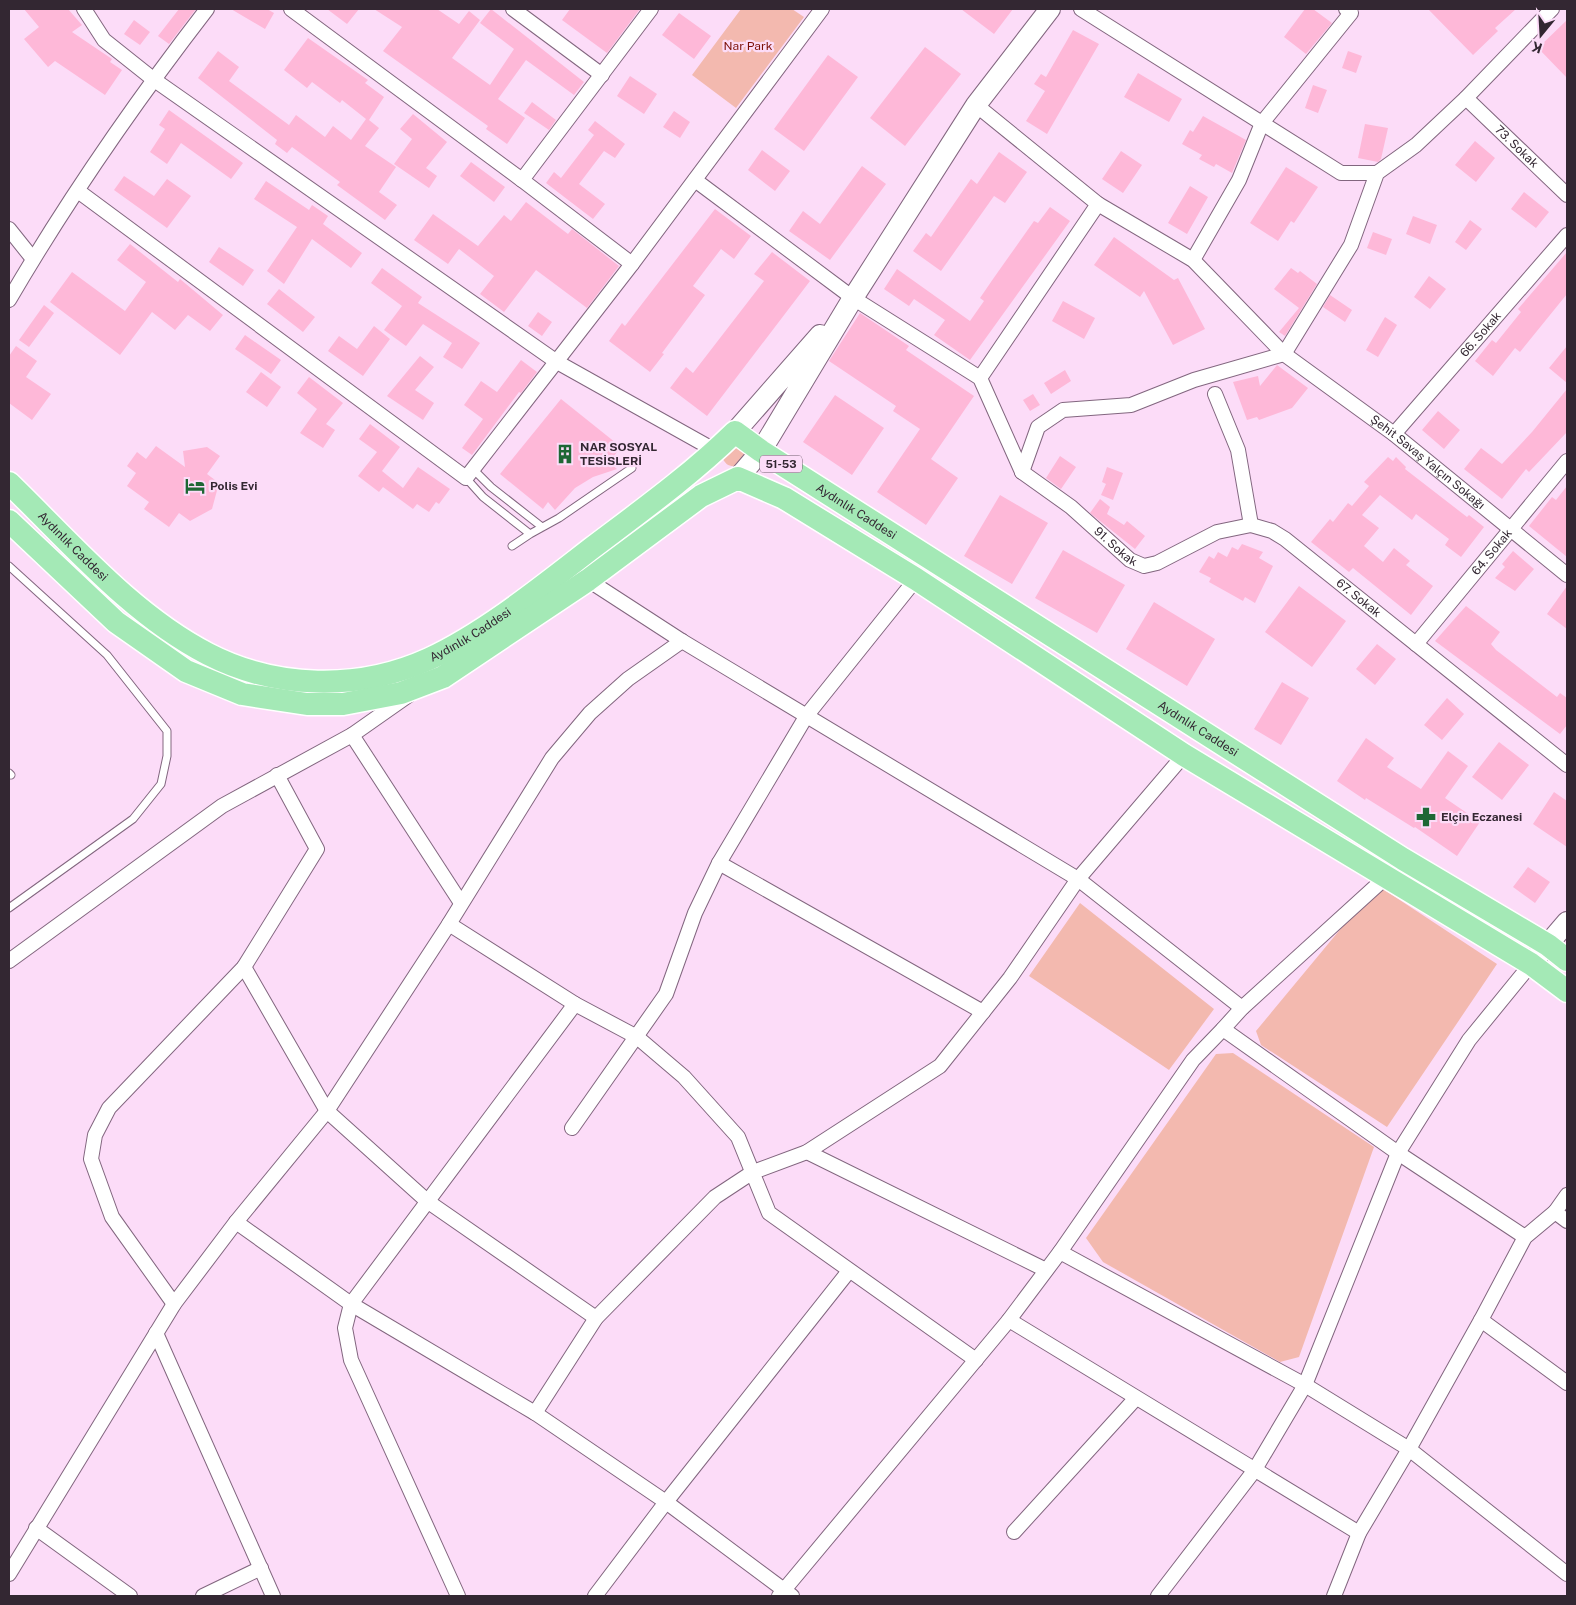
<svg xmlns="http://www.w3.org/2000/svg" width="1576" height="1605" viewBox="0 0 1576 1605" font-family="'Public Sans',sans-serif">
<rect width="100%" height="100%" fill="#fcdcf8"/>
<path fill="#f3b9af" d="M741 9H792L804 17 736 108 692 75Z
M733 444 744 451 745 455 736 466C729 467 725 464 722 457Z
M1377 885 1497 964 1387 1127 1261 1045 1256 1031Z
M1080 903 1214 1009 1169 1070 1029 976Z
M1233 1053 1374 1147 1299 1357 1280 1362 1103 1262 1086 1238 1216 1054Z"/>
<path fill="#feb8d8" d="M24 9H68L82 25 72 32 112 59 110 62 122 70 105 95 55 61 48 67 24 39 39 27Z
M179 9H196L169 44 158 36Z
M231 9H267L274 13 265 29Z
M327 9H359L347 24Z
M374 9H437L459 24 469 11 480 20 452 58 490 85 514 49 480 23 491 9 584 82 574 95 526 60 498 99 525 118 507 144 486 129 488 126 383 51 402 27Z
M570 9H640L607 53 562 20Z
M961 9H1013L994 34Z
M1305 9H1313L1332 23 1306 54 1284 37Z
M1428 9H1516L1495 28 1498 31 1473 55Z
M679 13 711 36 694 59 662 35Z
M134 20 150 32 140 45 124 34Z
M1567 20V78L1538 48Z
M1073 30 1099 44 1047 134 1026 121 1045 91 1034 84 1041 74 1046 77Z
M308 38 368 80 365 83 384 97 369 120 379 128 365 146 396 167 379 192 397 205 385 220 337 185 340 182 292 147 287 153 275 144 277 140 198 78 218 51 239 67 229 81 289 125 296 115 325 137 333 126 351 140 366 119 342 100 340 103 312 82 307 88 284 70Z
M925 47 961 74 905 146 870 118Z
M1348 51 1362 56 1356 73 1342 68Z
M828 55 858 77 804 151 774 129Z
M1138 73 1182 99 1169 122 1124 97Z
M630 76 657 94 644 114 617 96Z
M1313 85 1327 90 1318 113 1305 108Z
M532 102 556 120 549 130 524 113Z
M169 110 243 163 231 179 181 143 167 164 150 152 165 129 159 125Z
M674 111 690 122 680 138 663 127Z
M413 114 447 142 426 168 437 176 429 188 394 164 412 139 400 129Z
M1203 116 1246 140 1232 173 1216 164 1214 167 1199 159 1202 155 1182 144 1190 130 1193 132Z
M595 121 625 144 615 158 604 151 579 184 605 204 593 219 546 183 554 172 561 178 594 135 588 130Z
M1365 124 1388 128 1381 159 1378 162 1358 158Z
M1475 141 1495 158 1476 182 1455 165Z
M762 150 790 171 775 191 748 170Z
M1121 151 1142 165 1123 193 1102 179Z
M999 152 1027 172 1005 203 994 196 941 271 913 251 926 233 931 237 971 179 977 184Z
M471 162 505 187 494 202 460 176Z
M862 166 886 184 830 260 789 231 803 211 820 224Z
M1286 167 1318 187 1294 223 1291 221 1278 241 1250 223Z
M124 176 154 196 167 179 191 196 167 228 114 190Z
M266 181 309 210 312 205 328 216 323 224 362 253 351 268 312 239 284 284 267 271 297 227 254 199Z
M1190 186 1208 197 1187 234 1168 223Z
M1524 192 1549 212 1536 228 1511 209Z
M526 202 568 234 572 229 619 266 587 308 536 270 504 312 480 294 494 276 459 249 448 264 414 240 433 214 478 246 504 215 511 221Z
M1050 207 1070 221 970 360 934 335 945 320 914 299 909 306 884 289 897 269 970 321 984 301 980 298 993 279 1034 221 1038 223Z
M715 209 751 236 734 259 721 249 693 286 705 295 662 353 664 354 650 372 609 341 622 323 625 326Z
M1413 216 1437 225 1430 244 1406 234Z
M1470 220 1482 229 1466 250 1455 242Z
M1373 232 1392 239 1386 255 1367 248Z
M1114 237 1174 280 1178 278 1205 329 1173 345 1144 291 1140 297 1094 265Z
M130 244 178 282 180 279 223 315 210 331 188 315 175 330 152 312 120 355 50 302 72 272 125 311 146 282 117 260Z
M219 247 254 270 243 286 209 262Z
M772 252 810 281 707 416 670 388 686 367 693 373 764 281 754 274Z
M1567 252V294L1520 352 1515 348 1493 376 1475 361 1492 340 1496 343 1521 312 1518 309Z
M382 268 422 297 418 303 480 343 462 369 443 357 452 343 423 324 406 346 384 330 402 306 371 283Z
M1291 268 1298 273 1300 271 1317 284 1285 336 1279 332 1299 308 1274 289Z
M1429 276 1446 289 1430 309 1414 297Z
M279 289 315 317 303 332 267 304Z
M1330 295 1352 310 1345 322 1323 307Z
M1063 301 1095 318 1084 339 1052 321Z
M44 305 54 313 29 347 19 340Z
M538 312 552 322 542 336 528 326Z
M860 313 909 346 906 350 974 396 931 459 958 478 926 525 877 492 920 429 893 411 896 406 829 361Z
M1385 317 1397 325 1378 357 1366 350Z
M374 326 390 339 363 376 328 351 339 336 357 349Z
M245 335 281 360 271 374 235 349Z
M16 346 37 361 26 377 51 394 32 420 9 403V356Z
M1567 346V383L1549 368Z
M420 356 434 367 415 390 434 403 423 420 387 396Z
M521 360 537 372 521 393 519 392 472 455 462 448 483 419 464 405 481 381 497 392Z
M1277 365 1308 388 1292 408 1259 420 1257 417 1247 420 1233 382 1258 376 1260 386Z
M1065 370 1071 381 1051 394 1044 383Z
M261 372 281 387 267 407 246 392Z
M309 377 343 403 326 424 335 430 323 448 300 433 317 409 297 393Z
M1567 389V432L1529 472 1526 469 1502 499 1464 469 1481 448 1502 464 1532 432Z
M1033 394 1040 405 1030 411 1023 400Z
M835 395 884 428 852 475 803 442Z
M561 399 621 447 609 462 617 469 593 477 575 488 555 510 548 502 543 509 500 474Z
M1438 411 1460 430 1444 449 1422 430Z
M370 424 400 447 382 471 403 488 418 467 450 489 439 504 436 502 429 512 417 504 413 509 383 487 379 492 358 476 377 452 359 439Z
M156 446 185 467 183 451 207 447 220 456 207 474 219 483 212 509 190 521 179 513 169 527 144 509 149 502 127 486 136 473 127 466 137 452 146 459Z
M1060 456 1076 467 1061 489 1046 478Z
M1388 457 1393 461 1396 457 1406 467 1405 469 1467 517 1469 515 1484 527 1461 557 1445 545 1449 539 1416 514 1412 520 1380 495 1362 515 1379 528 1364 546 1383 562 1394 548 1410 561 1406 565 1433 586 1411 615 1353 568 1349 572 1311 542 1330 519 1333 522 1348 503 1352 506 1369 486 1364 482Z
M1107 467 1123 473 1113 500 1101 495 1106 484 1102 482Z
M1567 486V557L1529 526 1552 497 1556 500Z
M1000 495 1048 523 1012 584 964 556Z
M1100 499 1110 507 1107 514 1124 525 1127 521 1145 536 1135 549 1090 513Z
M1242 544 1263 552 1259 558 1273 566 1255 603 1245 597 1243 601 1209 582 1211 578 1199 572 1209 556 1214 559 1218 552 1227 557 1232 547 1238 550Z
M1063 550 1125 585 1097 633 1035 598Z
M1513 551 1534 569 1515 591 1495 578 1505 567 1502 564Z
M1299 586 1346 621 1312 667 1265 632Z
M1567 586V629L1547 614Z
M1154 602 1215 639 1187 686 1126 649Z
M1466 606 1500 632 1491 644 1496 650 1557 697 1560 693 1567 698V725L1560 734 1435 641Z
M1377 644 1396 659 1375 685 1356 669Z
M1282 682 1309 698 1281 745 1254 729Z
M1447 698 1464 714 1442 740 1424 725Z
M1366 738 1394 758 1387 767 1421 789 1448 751 1468 766 1445 798 1480 822 1457 856 1415 827 1414 828 1366 798 1365 800 1337 781Z
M1499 742 1529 765 1502 800 1472 777Z
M1554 792 1567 801V847L1533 824Z
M1528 867 1550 882 1535 903 1513 887Z"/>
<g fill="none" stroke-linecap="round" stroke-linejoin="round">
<defs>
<path id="lane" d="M473 469 491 487 542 527
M466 478 483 497 530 534 512 546
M530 534 559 518 632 468
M9 566 107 655 167 731V756L161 784 133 819 9 908
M9 773 11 775"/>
<g id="street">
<path d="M84 9 104 40 153 79 557 362 716 451"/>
<path d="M291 9 522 180 651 9"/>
<path d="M513 9 602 75"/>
<path d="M1081 9 1341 173H1377"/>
<path id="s1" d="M1466 98 1567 195"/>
<path d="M976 105 1098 204 980 378"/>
<path d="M522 180 632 264"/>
<path d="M695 180 853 298 980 378 1022 472"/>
<path d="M78 191 466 478 632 264 822 9"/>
<path id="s2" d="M1098 204 1193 260 1284 354 1394 434 1567 575"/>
<path d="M9 229 33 259"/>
<path d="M1193 260 1239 180 1262 123 1351 13 1346 9"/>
<path d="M9 300C68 199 136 101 207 9"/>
<path id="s3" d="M1215 394 1238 450 1251 525 1272 531 1285 539 1567 765"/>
<path id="s4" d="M1394 434 1567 235"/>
<path d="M1022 472 1038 427 1063 410 1131 405 1194 380 1284 354 1351 245 1377 173 1416 145 1466 98 1552 9"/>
<path id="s5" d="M1022 472 1071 507 1130 560 1144 566 1157 563 1217 532 1251 525"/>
<path d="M588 580 682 641 1078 879 1242 1008"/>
<path id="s6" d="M1416 644 1567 461"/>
<path d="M352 735 461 903"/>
<path d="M719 863 983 1012"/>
<path d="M1385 878 1242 1008 1223 1029 1398 1153 1525 1237"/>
<path d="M449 924 575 1004 637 1037 684 1077 738 1137 769 1213 976 1360"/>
<path d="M9 961 222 806 352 735 409 695"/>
<path d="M244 967 327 1111 427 1201 596 1318"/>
<path d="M572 1128 666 994 695 913 719 863 807 715 916 579"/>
<path d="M807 1152 1046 1270"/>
<path d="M1567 1195 1555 1212 1567 1221"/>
<path d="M1555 1212 1525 1237 1481 1320 1567 1383"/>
<path d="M236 1222 351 1304 535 1413 666 1502 792 1596"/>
<path d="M1060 1252 1305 1385 1409 1449 1567 1574"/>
<path d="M174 1304 112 1217 91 1159 95 1135 109 1108 244 967 317 849 277 775"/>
<path d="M1009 1320 1359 1533"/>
<path d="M156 1333 273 1596"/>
<path d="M535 1413 596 1318 715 1197 753 1172 807 1152 940 1066 1010 978 1078 879 1184 755"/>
<path d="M36 1528 130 1596"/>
<path d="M1014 1532 1136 1398"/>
<path d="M9 1574 174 1304 236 1222 327 1111 449 924 552 758 590 713 628 679 682 641"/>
<path d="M203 1596 261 1568"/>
<path d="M458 1596 351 1360 345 1328 351 1304 575 1004"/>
<path d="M595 1596 666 1502 849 1271"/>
<path d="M779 1596 1009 1320 1060 1252 1193 1060 1223 1029"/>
<path d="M1158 1596 1254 1471 1305 1385 1398 1153 1469 1040 1531 964"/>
<path d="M1334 1596 1359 1533 1409 1449 1481 1320"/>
</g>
<path id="secondary" d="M735 432 820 335
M738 478 761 451 853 298 976 105 1050 9
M1531 964 1567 922"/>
<g id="primary">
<path id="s7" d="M9 483C70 542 132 615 208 654 276 689 359 691 429 659 485 633 543 586 592 548 641 511 691 475 735 432L761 451 1403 859 1548 945 1567 960"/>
<path d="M9 521 116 622 186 671 242 694 307 704H343L401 693 443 677 588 580 701 496 738 478 784 498 916 579 1184 755 1531 964 1567 991"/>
</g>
</defs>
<use href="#lane" stroke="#82667f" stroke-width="9"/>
<use href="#street" stroke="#82667f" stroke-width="16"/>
<use href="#secondary" stroke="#82667f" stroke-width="22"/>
<use href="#primary" stroke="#fff" stroke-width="25"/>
<use href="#lane" stroke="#fff" stroke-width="7"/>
<use href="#street" stroke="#fff" stroke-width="14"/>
<use href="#secondary" stroke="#fff" stroke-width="20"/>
<use href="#primary" stroke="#a4e9b6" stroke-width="22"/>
</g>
<defs>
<symbol id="building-bare" viewBox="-9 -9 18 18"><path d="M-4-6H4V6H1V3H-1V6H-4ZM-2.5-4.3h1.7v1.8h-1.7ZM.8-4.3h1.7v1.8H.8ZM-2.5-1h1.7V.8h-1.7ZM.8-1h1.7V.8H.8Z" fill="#1e6734" stroke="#fcdcf8" stroke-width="2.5" paint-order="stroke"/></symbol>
<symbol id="hotel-bare" viewBox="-9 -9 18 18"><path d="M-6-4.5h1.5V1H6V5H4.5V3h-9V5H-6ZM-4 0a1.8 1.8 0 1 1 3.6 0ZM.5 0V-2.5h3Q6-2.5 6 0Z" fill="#1e6734" stroke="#fcdcf8" stroke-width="2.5" paint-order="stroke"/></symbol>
<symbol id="pharmacy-bare" viewBox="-9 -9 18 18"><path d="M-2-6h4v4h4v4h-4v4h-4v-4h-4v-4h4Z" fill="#1e6734" stroke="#fcdcf8" stroke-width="2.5" paint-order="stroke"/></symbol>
</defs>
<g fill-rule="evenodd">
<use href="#building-bare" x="551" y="440" width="28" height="28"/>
<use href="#hotel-bare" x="181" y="472" width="28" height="28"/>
<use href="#pharmacy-bare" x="1412" y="803" width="28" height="28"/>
</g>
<g text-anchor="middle" stroke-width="4.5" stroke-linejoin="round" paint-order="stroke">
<rect fill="#fcdcf8" stroke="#6f5d6d" stroke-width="1" x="760" y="455.5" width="42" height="17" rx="4"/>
<g font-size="11" font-weight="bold" fill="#332732">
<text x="781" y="468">51-53</text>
</g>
<g font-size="12" fill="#7c1007" stroke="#fcdcf8">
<text x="748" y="50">Nar Park</text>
</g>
<g font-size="12" fill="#332732" stroke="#fcdcf8">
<text dy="4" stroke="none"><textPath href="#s1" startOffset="70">73. Sokak</textPath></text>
<text dy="4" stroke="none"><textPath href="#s4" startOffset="132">66. Sokak</textPath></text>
<text dy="4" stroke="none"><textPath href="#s2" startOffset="421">Şehit Savaş Yalçın Sokağı</textPath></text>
<text dy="4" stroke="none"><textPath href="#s7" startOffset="1019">Aydınlık Caddesi</textPath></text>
<text dy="4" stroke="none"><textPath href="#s5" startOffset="120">91. Sokak</textPath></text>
<text dy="4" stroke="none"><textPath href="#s7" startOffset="90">Aydınlık Caddesi</textPath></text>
<text dy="4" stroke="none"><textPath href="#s6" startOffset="119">64. Sokak</textPath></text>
<text dy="4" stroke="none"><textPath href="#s3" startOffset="268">67. Sokak</textPath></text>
<text dy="4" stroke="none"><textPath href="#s7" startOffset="540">Aydınlık Caddesi</textPath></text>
<text dy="4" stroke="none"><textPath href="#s7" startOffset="1424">Aydınlık Caddesi</textPath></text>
</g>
<g font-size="12" font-weight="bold" fill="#332732" stroke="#fcdcf8" text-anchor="start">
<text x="580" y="451">NAR SOSYAL<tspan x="580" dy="14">TESİSLERİ</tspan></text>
<text x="210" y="490">Polis Evi</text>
<text x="1441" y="821">Elçin Eczanesi</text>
</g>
</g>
<rect width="1576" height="1605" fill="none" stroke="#332732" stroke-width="20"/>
<g transform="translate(1541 35) rotate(198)" stroke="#fcdcf8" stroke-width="4" paint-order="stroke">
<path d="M0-4L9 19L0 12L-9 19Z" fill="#332732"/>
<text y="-8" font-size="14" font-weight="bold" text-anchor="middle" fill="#332732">K</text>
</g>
</svg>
